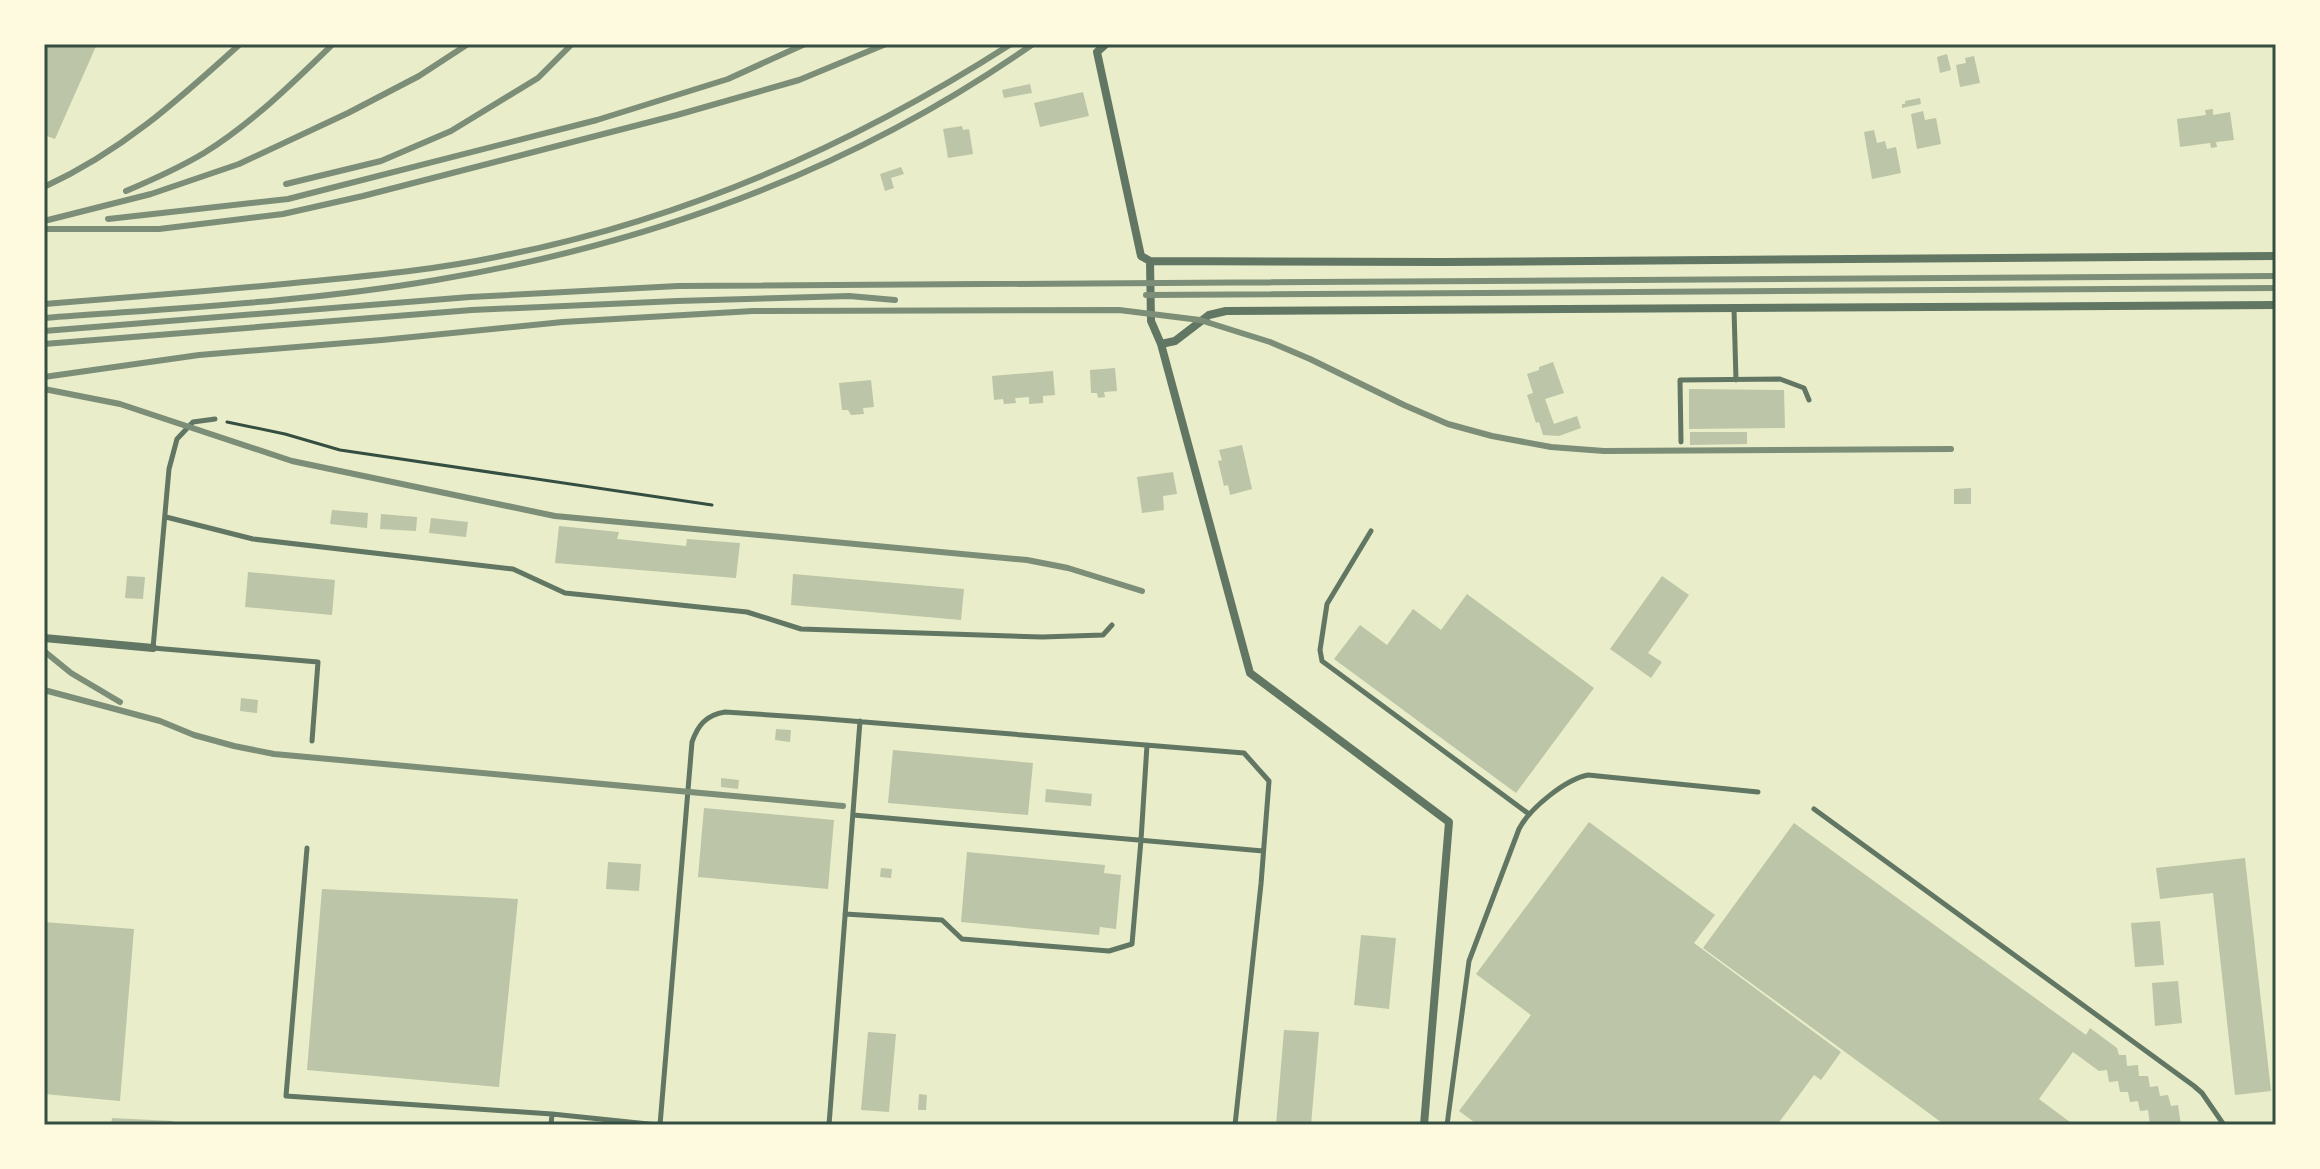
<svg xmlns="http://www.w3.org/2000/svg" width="2320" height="1169" viewBox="0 0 2320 1169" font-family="'PT Sans Narrow',sans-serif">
<rect width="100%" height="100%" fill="#e9edc9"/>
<path fill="#bcc5a7" d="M44 44H97L55 139 44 135Z
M1947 54 1951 70 1940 73 1937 57Z
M1974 56 1980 83 1960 87 1956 65 1966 63 1965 58Z
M1030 84 1032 93 1004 98 1002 90Z
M1083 92 1089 116 1040 127 1034 103Z
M1920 98 1921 104 1902 108V104H1905V101Z
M2213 109V115L2230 112 2234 140 2216 142 2217 147 2211 148 2210 143 2180 147 2177 119 2206 115 2205 110Z
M1923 111 1925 120 1936 118 1941 144 1917 149 1911 114Z
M962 126 963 130 969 129 973 154 948 158 943 129Z
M1874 130 1877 143 1885 141 1887 149 1896 147 1901 173 1872 179 1864 132Z
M901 167 904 174 891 178 894 188 885 191 880 174Z
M1553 362 1564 393 1545 399 1554 424 1577 416 1581 428 1559 436 1543 435 1539 422 1536 423 1527 395 1533 393 1527 374 1539 370V367Z
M1115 368 1117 391 1104 392 1105 397 1098 398 1097 393H1091L1090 370Z
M1053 371 1055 395 1043 396V403L1029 404V397L1015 398 1016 403 1004 404 1003 399 994 400 992 376Z
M871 380 874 407 863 408 864 414 851 415 848 410H842L839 383Z
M1689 389 1784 390 1785 428 1689 429Z
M1690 432H1747V444L1690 445Z
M1242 445 1252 489 1230 495 1228 485 1224 486 1218 461 1222 460 1219 450Z
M1173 472 1177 494 1163 496 1164 510 1142 513 1137 477Z
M1971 488V504H1954V489Z
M332 510 368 513 367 528 330 524Z
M381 514 417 517 416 531 380 529Z
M431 518 468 522 466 537 429 533Z
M559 526 619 532 617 539 686 546 687 539 740 543 736 578 555 563Z
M248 572 335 580 332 615 245 607Z
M793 574 964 589 961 620 791 605Z
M127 576 145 577 143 599 125 598Z
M1662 576 1689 595 1648 653 1662 662 1651 678 1610 649Z
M1467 594 1594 688 1516 793 1334 659 1360 625 1387 645 1413 609 1441 630Z
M241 698 258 700 257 713 240 711Z
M776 729 791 730 790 742 775 740Z
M893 750 1033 763 1028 815 888 803Z
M721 778 739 780 738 789 721 787Z
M1046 789 1092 794 1091 806 1045 802Z
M704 808 834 820 828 889 698 877Z
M1589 822 1715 915 1694 943 1841 1052 1821 1080 1814 1075 1777 1125H1478L1459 1111 1531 1015 1476 974Z
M1794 823 2086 1035 2090 1028 2117 1048 2119 1055H2126L2127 1066 2138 1065 2139 1076H2148L2150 1087 2158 1086 2160 1096 2168 1095 2171 1106 2178 1105 2181 1125H2150L2148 1110 2140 1111 2138 1101 2130 1102 2128 1092H2120L2118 1081 2109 1082 2107 1070 2099 1071 2073 1052 2039 1099 2074 1125H1945L1703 948Z
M967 852 1105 865 1104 873 1121 875 1116 929 1100 927 1099 935 961 922Z
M2245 858 2271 1091 2235 1095 2213 893 2160 899 2156 868Z
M608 862 641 864 639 891 606 889Z
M881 868 892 869 891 878 880 877Z
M322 889 518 899 499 1087 307 1070Z
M2160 921 2164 965 2135 967 2131 923Z
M44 922 134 929 120 1101 44 1094Z
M1361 935 1396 938 1389 1009 1354 1005Z
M2178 981 2182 1023 2155 1026 2152 983Z
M1284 1030 1319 1032 1311 1125H1276Z
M868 1032 896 1034 889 1112 861 1110Z
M919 1094 927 1095 926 1110H918Z
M112 1118 173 1121 172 1125H111Z"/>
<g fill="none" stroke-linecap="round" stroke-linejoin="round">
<path stroke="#344e41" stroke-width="3" d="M227 422 285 434 340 450 712 505"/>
<path stroke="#617663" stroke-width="5" d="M1734 309 1736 380
M215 419 193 422 177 439 169 469 153 648 318 662 312 741
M1681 442 1680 380 1780 379 1804 388 1809 400
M166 517 253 539 513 569 565 593 747 612 801 629 1042 637 1103 635 1112 625
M1371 531 1327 604 1320 650 1322 661 1529 814
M1814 809 2194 1086 2202 1093 2224 1125
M853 815 1263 851
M307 848 286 1096 552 1114 658 1125
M845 914 942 920 962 939 1109 951 1132 944 1141 840 1147 745
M551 1125 552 1114
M660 1125 692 742C698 725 706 715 725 712L815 718 1244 753 1269 781 1261 884 1235 1125
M829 1125 860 721
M1447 1125 1469 961 1519 829C1530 808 1566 779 1588 775L1758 792"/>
<path stroke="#617663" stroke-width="8" d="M1106 44 1097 52 1141 256 1150 261 1151 321 1161 344 1250 673 1449 822 1424 1125
M1150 261 1443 262 2276 256
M1161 344 1175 341 1209 315 1226 311 2276 305
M44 638 153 648"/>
<path stroke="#7c8e77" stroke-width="6" d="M286 184 381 161 451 131 538 78 572 44
M44 187C122 151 177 101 240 44
M126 191C152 180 179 168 204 153 252 123 293 83 333 44
M108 219 288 199 597 120 728 79 805 44
M44 221 151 194 239 164 348 113 419 76 468 44
M44 229H159L283 214 363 196 677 115 799 80 886 44
M1146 295 2276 288
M849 296 895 300
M44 304C134 297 225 290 315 281 377 275 440 269 501 256 683 220 855 144 1011 44
M44 318C175 308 307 302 436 280 652 244 853 170 1033 44
M44 331 470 297 678 286 2276 276
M44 344 472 310 677 301 850 296
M44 377 199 355 382 340 563 322 753 311 1119 310 1200 320 1270 342 1310 359 1404 405 1448 424 1492 436 1551 447 1604 451 1951 449
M44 389 120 404 292 461 555 516 1027 560 1068 568 1142 591
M44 651 71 673 120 702
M44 690 160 721 194 735 234 746 274 754 843 806"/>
</g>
<rect width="2320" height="1169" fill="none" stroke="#fefae0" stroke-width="92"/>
<rect x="46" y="46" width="2228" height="1077" fill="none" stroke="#344e41" stroke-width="3"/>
</svg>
